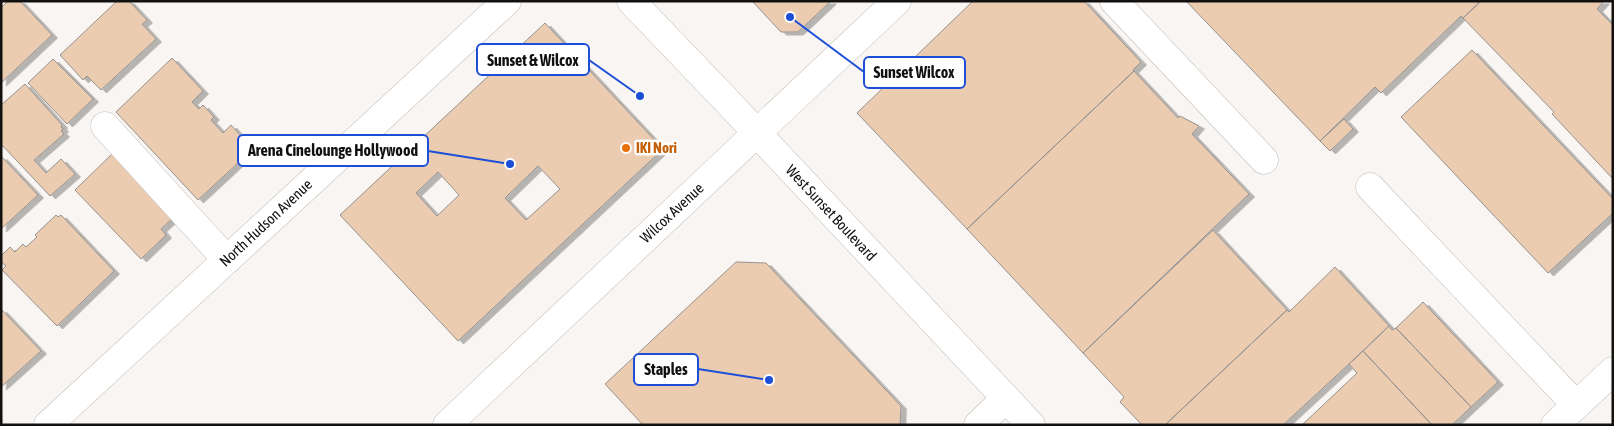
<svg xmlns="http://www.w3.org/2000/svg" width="1614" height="426" viewBox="0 0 1614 426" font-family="'Asap Condensed',sans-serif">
<defs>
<filter id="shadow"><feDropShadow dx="5.5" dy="3" stdDeviation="0" flood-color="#0004"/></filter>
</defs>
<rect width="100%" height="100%" fill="#f8f5f2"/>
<path fill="#ebccb1" stroke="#969290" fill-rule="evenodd" filter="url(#shadow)" d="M8 1H20L52 35 1 83V8Z
M117 1H129L147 20 142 24 156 39 101 90 87 76 83 80 60 55Z
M752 1H831L798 32H781Z
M973 1H1084L1141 62 1133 70 1134 71 967 229 857 113Z
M1186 1H1481L1463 18 1461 16 1381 93 1375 87 1320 141Z
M1481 1H1604L1597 9 1613 25V179L1552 114 1554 112 1463 18Z
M545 23 663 149 458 341 340 215ZM538 166 560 189 526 220 505 198ZM438 172 459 195 437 216 416 193Z
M1472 50 1613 199V213L1548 273 1401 117Z
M172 58 203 91 192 102 199 109 203 105 214 117 211 120 223 133 231 125 253 149 198 200 116 112Z
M53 59 93 99 67 124 28 83Z
M1134 71 1178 118 1180 116 1199 126 1192 134 1249 194 1083 353 967 229Z
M25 84 62 125 61 127 63 129 61 131 64 134 34 160 46 173 61 159 75 174 50 196 1 144V105Z
M1344 119 1353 129 1330 151 1320 141Z
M115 151 176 215 161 229 166 235 141 259 75 190Z
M1 156 38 195 1 229Z
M56 215 58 217 61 215 114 271 57 326 2 270 6 266 1 262V256L10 247 15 252 23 244 26 247 37 237 35 235Z
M1213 230 1287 310 1165 425H1142L1120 402 1124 397 1083 353Z
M736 262 766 263 901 406 900 425H643L605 384Z
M1335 267 1389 326 1349 364 1283 425H1165L1287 310 1289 312Z
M1423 302 1498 382 1471 407 1396 328Z
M1 309 41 351 1 387Z
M1389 326 1392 330 1396 328 1471 407 1452 425H1432L1363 351Z
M1363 351 1432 425H1302L1357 373 1349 364Z"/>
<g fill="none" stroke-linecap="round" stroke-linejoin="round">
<defs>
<path id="minor" d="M1114 1 1264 160
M105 126 227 260
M1370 187 1576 405
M48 425 507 1
M447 425 897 1
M978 425 1006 398"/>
<path id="major" d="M631 1 726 100 1031 425
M1555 425 1613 371"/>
</defs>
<use href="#minor" stroke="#c1bebb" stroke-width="29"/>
<use href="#major" stroke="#c1bebb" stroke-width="29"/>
<use href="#minor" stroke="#fff" stroke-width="28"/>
<use href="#major" stroke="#fff" stroke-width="28"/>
</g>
<circle fill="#e8710a" stroke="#fff" stroke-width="2" cx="626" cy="148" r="5"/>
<g text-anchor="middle" stroke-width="5" stroke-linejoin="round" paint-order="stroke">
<g font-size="15" font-weight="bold" fill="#c56008" stroke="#fff" text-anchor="start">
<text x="636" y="153">IKI Nori</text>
</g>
<g font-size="15" fill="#131110" stroke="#fff">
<text transform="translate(672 213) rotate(-43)" y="5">Wilcox Avenue</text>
<text transform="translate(831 213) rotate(47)" y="5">West Sunset Boulevard</text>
<text transform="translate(266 223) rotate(-43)" y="5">North Hudson Avenue</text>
</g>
</g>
<path fill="none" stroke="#1d4ed8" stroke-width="2" d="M640 96L589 60M790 17L864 72M510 164L428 151M769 380L698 369"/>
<g fill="#1d4ed8" stroke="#fff" stroke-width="2">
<circle cx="640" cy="96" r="5"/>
<circle cx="790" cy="17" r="5"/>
<circle cx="510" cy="164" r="5"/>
<circle cx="769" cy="380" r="5"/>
</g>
<g fill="#fff" stroke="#1d4ed8" stroke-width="2">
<rect x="477" y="44" width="112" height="31" rx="5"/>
<rect x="864" y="57" width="101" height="31" rx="5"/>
<rect x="238" y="135" width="190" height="31" rx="5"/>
<rect x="634" y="354" width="64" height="31" rx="5"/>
</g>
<g font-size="16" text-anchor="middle" font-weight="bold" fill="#131110">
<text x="533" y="66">Sunset &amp; Wilcox</text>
<text x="914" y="78">Sunset Wilcox</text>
<text x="333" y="156">Arena Cinelounge Hollywood</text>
<text x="666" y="375">Staples</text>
</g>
<rect width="1614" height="426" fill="none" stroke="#131110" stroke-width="5"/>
</svg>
